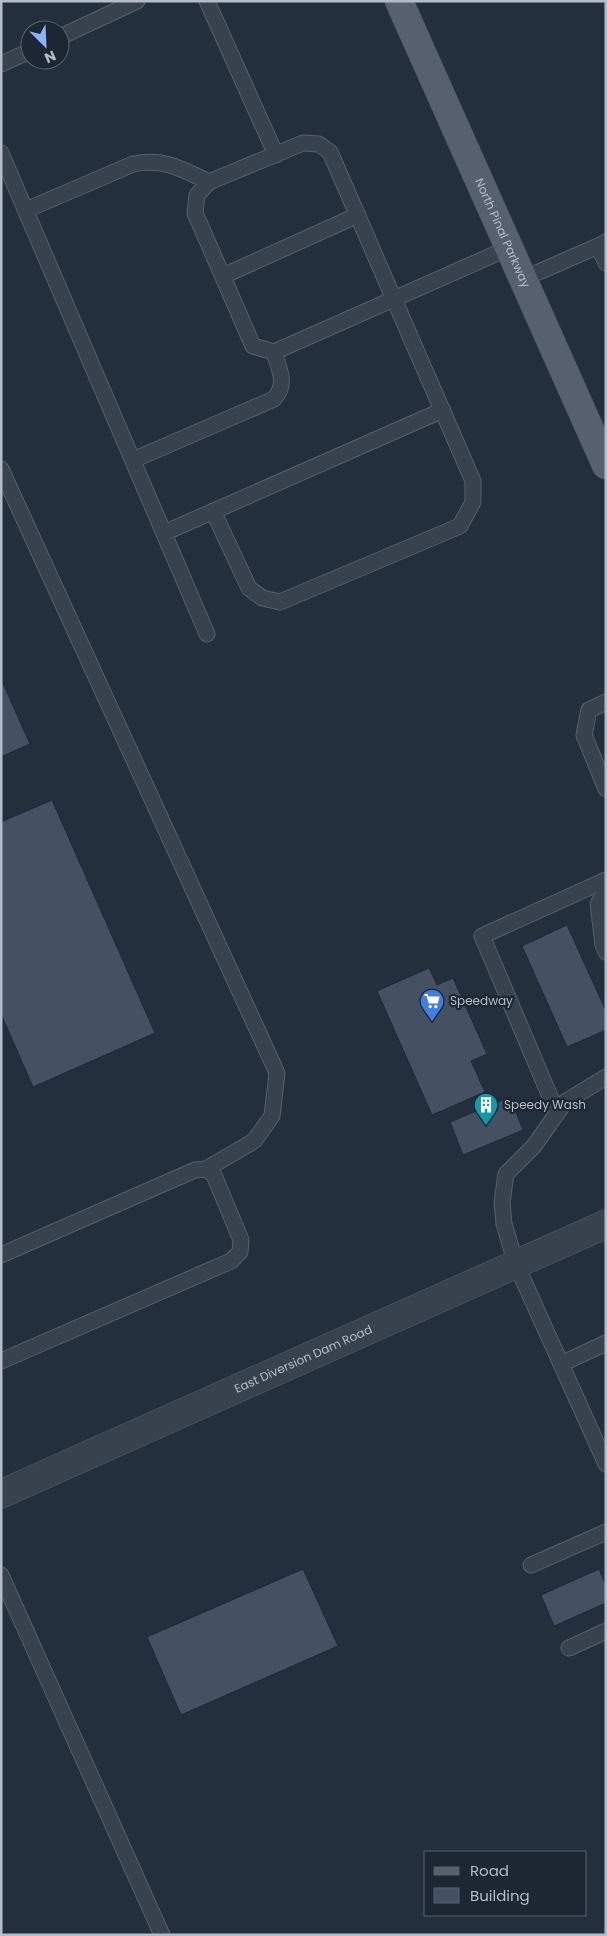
<svg xmlns="http://www.w3.org/2000/svg" width="607" height="1936" viewBox="0 0 607 1936" font-family="Poppins,sans-serif">
<rect width="100%" height="100%" fill="#242f3e"/>
<path fill="#455162" stroke="#1f2835" d="M1 679 30 744 1 757Z
M52 800 155 1033 33 1087 1 1014V822Z
M567 925 606 1011V1030L567 1047 522 946Z
M429 968 437 985 453 978 487 1054 471 1061 485 1092 432 1115 377 991Z
M510 1097 523 1130 463 1155 450 1122Z
M303 1569 338 1646 181 1715 147 1637Z
M599 1569 606 1585V1603L554 1626 541 1595Z"/>
<g fill="none" stroke-linecap="round" stroke-linejoin="round">
<defs>
<path id="lane" d="M207 1 276 155
M60 37 137 1
M1 64 30 51
M1 153 207 634
M26 210 133 164C165 158 181 169 209 182
M606 242 598 246 606 263
M223 276 358 215
M523 279 598 246
M133 460 274 399C288 383 279 370 274 352
M1 469 277 1073 272 1116 254 1141 206 1169
M213 511 249 588 262 598 280 602 460 526 473 502V481L330 152 319 144 303 143 209 182 197 195 195 213 253 346 274 352 509 248
M164 533 443 410
M606 702 589 710 584 735 606 789
M606 891 598 904 603 945 606 952
M606 1077 565 1102 534 1146 506 1174 502 1202 504 1224 516 1264 606 1464
M557 1113 482 936 606 880
M1 1255 195 1170 206 1169 214 1175 241 1240 240 1252 231 1261 1 1361
M561 1364 606 1343
M531 1565 606 1532
M1 1575 162 1935
M569 1648 606 1631"/>
<g id="street">
<path id="s1" d="M1 1494 606 1224"/>
</g>
<g id="primary">
<path id="s2" d="M399 1 606 465"/>
</g>
</defs>
<use href="#lane" stroke="#565f6c" stroke-width="17"/>
<use href="#street" stroke="#565f6c" stroke-width="29"/>
<use href="#primary" stroke="#414a57" stroke-width="29"/>
<use href="#lane" stroke="#38414e" stroke-width="15"/>
<use href="#street" stroke="#38414e" stroke-width="28"/>
<use href="#primary" stroke="#56606e" stroke-width="28"/>
</g>
<defs>
<symbol id="supermarket-pin" viewBox="-11 -11 22 30"><path d="M0 17L-7.5 6A9.5 9.5 0 1 1 7.5 6Z" fill="#3f7fe0" stroke="#1d2633"/><path d="M-6-5.5h2.5l.6 2H6L4.5 2H-2.5L-4.4-4H-6ZM-1.5 3.2a1.3 1.3 0 1 0 .1 0ZM3 3.2a1.3 1.3 0 1 0 .1 0Z" fill="#fff"/></symbol>
<symbol id="building-pin" viewBox="-11 -11 22 30"><path d="M0 17L-7.5 6A9.5 9.5 0 1 1 7.5 6Z" fill="#0f9aa8" stroke="#1d2633"/><path d="M-4-6H4V6H1V3H-1V6H-4ZM-2.5-4.3h1.7v1.8h-1.7ZM.8-4.3h1.7v1.8H.8ZM-2.5-1h1.7V.8h-1.7ZM.8-1h1.7V.8H.8Z" fill="#fff"/></symbol>
</defs>
<g fill-rule="evenodd">
<use href="#supermarket-pin" x="418" y="987" width="28" height="38"/>
<use href="#building-pin" x="472" y="1091" width="28" height="38"/>
</g>
<g text-anchor="middle" stroke-width="4.5" stroke-linejoin="round" paint-order="stroke">
<g font-size="12" fill="#b4bcc9" stroke="#1d2633">
<text dy="4" stroke="none"><textPath href="#s2" startOffset="254">North Pinal Parkway</textPath></text>
<text dy="4" stroke="none"><textPath href="#s1" startOffset="331">East Diversion Dam Road</textPath></text>
</g>
<g font-size="12" fill="#b4bcc9" stroke="#1d2633" text-anchor="start">
<text x="450" y="1005">Speedway</text>
<text x="504" y="1109">Speedy Wash</text>
</g>
</g>
<rect width="607" height="1936" fill="none" stroke="#b4bcc9" stroke-width="5"/>
<rect x="424" y="1851" width="162" height="65" fill="#1d2633" stroke="#59626f"/>
<rect x="434" y="1867" width="25" height="8" fill="#56606e" stroke="#59626f"/>
<text x="470" y="1876" font-size="15" fill="#b4bcc9">Road</text>
<rect x="434" y="1888" width="25" height="15" fill="#455162" stroke="#59626f"/>
<text x="470" y="1901" font-size="15" fill="#b4bcc9">Building</text>
<g transform="translate(45 45) rotate(156)"><circle r="24" fill="#1d2633" stroke="#59626f"/>
<path d="M0-4L9 19L0 12L-9 19Z" fill="#8ab4f8"/>
<text y="-8" font-size="14" font-weight="bold" text-anchor="middle" fill="#b4bcc9">N</text>
</g>
</svg>
